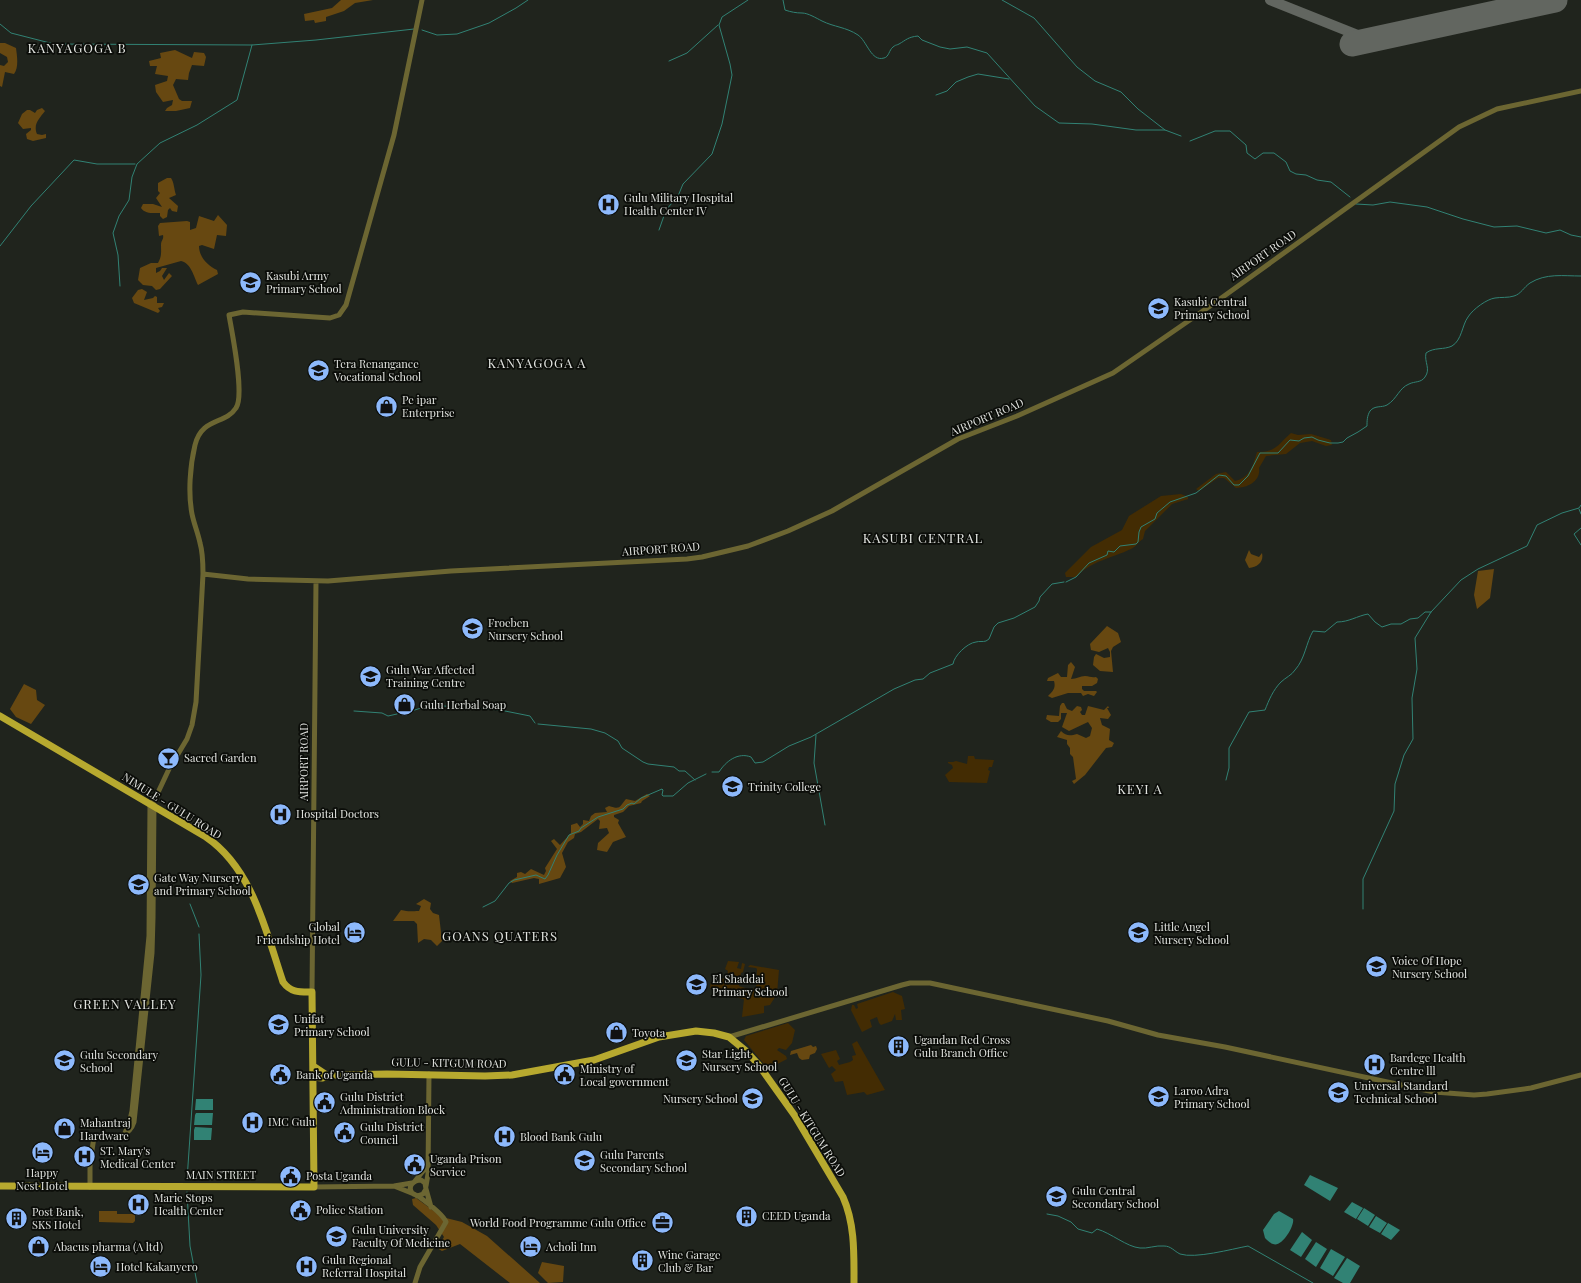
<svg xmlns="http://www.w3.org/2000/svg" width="1581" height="1283" viewBox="0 0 1581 1283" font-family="'Playfair Display',serif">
<rect width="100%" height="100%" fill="#20241d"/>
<path fill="#432c03" d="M1291 433 1298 435 1311 434 1331 440 1332 445 1326 446 1312 441 1300 443 1286 454 1266 456 1259 468C1261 481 1248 488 1236 488L1224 478H1218L1199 491 1196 489 1216 474 1226 472 1235 481C1250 478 1253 465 1257 452 1276 453 1279 443 1291 433Z
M1181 494 1188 497V499L1172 504 1145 531 1143 539C1138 542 1136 547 1131 549 1112 558 1091 561 1076 577H1066L1065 573 1091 547 1122 530 1129 516 1161 496Z
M968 756H974L975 759 994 760 992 767H989L988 770 990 771 987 783 949 782 945 775 953 768 952 765 948 763V762H953L956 761 967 764Z
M728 961 739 962 737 968 741 969 742 963 745 964 743 972 741 973 740 978 738 979 739 986 751 990 756 987 757 969 756 968 748 967 750 965 779 970 777 994 770 1005 764 1006V1013L742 1017 744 999 725 995V993H715V990L710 988 711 982H715L719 978 726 979 728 971 725 969Z
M893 992 902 996 905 1009 901 1010 902 1020H896L895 1014 892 1021 881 1025 879 1023 877 1017 870 1020 872 1027 862 1032 851 1010 852 1005H854L856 1009 858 1008 857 1004Z
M788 1023 795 1030 792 1043 786 1050 779 1048 777 1050 786 1056 787 1059 768 1069 744 1040 746 1036Z
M857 1041 885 1090 867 1095 864 1092 847 1095 843 1081 835 1082 831 1074 836 1070 832 1066 829 1068 821 1054 836 1050 840 1059 837 1061 839 1065 850 1062 853 1060 852 1056 856 1055 852 1044Z"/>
<path fill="#674811" d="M341 0H373L355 3 344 11 326 17V21L315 23 314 20 305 21 304 14 332 8Z
M0 43H5L16 48C17 56 19 67 14 74L5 72 2 87 0 86V65L4 66 8 62 7 57 0 53Z
M175 50 192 58 194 52 204 53 206 57 204 66 192 65 189 73 188 80 176 79 173 85 179 99 182 101H192L190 108 176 111H165L167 108 172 105 173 100 163 102 156 92 155 85 167 81 168 76 155 74 157 66H150L149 61 161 58 160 53Z
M42 108 45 111C39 119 33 124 37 134L42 135 46 134V138L33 141 27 139 26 134 31 130V128L23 129 18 123 22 114 27 110H30L35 113 37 110Z
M167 178H171C174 182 174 189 176 195L169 198 178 206 177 212 172 211 170 208 168 210 167 217 163 219 160 216V213C153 213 145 214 141 208L143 204H153L162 207 156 198 160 193 158 191V183Z
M218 215 227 225 226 236 217 235 214 249 202 245 199 246C199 257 208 266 217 270L218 274 198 285C194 277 191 263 181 261L156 268V273L160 271 162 268H167L162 276 164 280 169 273 172 276 160 289 156 290 152 286 143 285 138 280 140 268 151 263H158C162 256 161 252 161 245 161 240 164 240 163 235L159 236 158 226 160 223 187 221 190 222V230L196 228 199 216 214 221Z
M142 289 147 292 144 300 153 298 155 296 157 297V303H164L162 307 158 308 160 311 158 313 134 303 132 298 138 290Z
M1249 550 1251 554 1259 557 1262 553C1264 562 1258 567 1249 568L1245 560Z
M1494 569 1490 598 1477 609 1474 595 1478 571Z
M1107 626 1118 633 1121 642 1113 647 1111 651 1113 672 1100 671 1093 665 1094 657 1096 654 1104 658 1110 657V652L1108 648 1099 652 1091 650 1090 644Z
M1071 662 1075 667 1071 679C1077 679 1080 676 1085 676 1090 676 1091 678 1096 677L1098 679 1097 683 1092 686H1082V689L1084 691H1096L1097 692 1094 696 1088 694 1083 696 1081 693H1068L1052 698 1048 696C1053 691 1056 688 1054 681H1047L1048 678 1058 673 1061 677H1067L1068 665Z
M24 684 36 690 37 700 45 705 31 724 16 717 10 709Z
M1062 703H1064L1067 709 1072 711 1077 706 1081 707 1082 710 1080 712 1082 715H1085L1088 706 1104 710 1108 706 1109 708H1107L1111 715 1108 719 1100 718 1102 725 1110 729 1109 740 1114 743 1112 747 1106 748 1085 775 1074 784 1072 781 1076 779 1073 757 1070 754V748L1067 744V740L1057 737 1061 731C1066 736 1070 736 1077 734L1086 738 1090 736 1092 728 1088 722 1069 731 1062 727 1067 713H1061V719L1058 722H1051L1046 719 1047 715 1059 716 1060 706Z
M647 794 650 796 642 801 641 803 629 806 623 812 614 815V817L619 820 618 823 626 837 613 842 607 852 597 850 598 843 609 833 607 828 599 829 600 821 598 819 581 832 575 834 574 838 568 842 562 853 566 867 560 878 539 884V879L534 878 512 883 510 881 517 877V873L521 872 525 874 531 869 544 875 546 871 545 868 557 849 551 841 554 839 560 845 571 833V825L577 823 580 827 583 824V820L589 821 591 816 595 813 607 812 605 808 609 806C621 810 619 807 626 799L635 801Z
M424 899 431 903 430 909 433 913 439 915 442 941 437 946 431 940 424 939 418 943 417 924 414 921H393L401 910C409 912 412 911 419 911L421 906 416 904Z
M811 1045 813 1047 816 1046 817 1049 815 1053 810 1055 809 1059 802 1060 799 1058 797 1053 790 1055 791 1051Z
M416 1198 442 1217 462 1222 487 1236 540 1283H510L460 1244 442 1251 437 1248 444 1237 436 1225 413 1205 412 1199Z
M99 1211H117V1214H135V1221L133 1223 99 1222Z
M542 1262 564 1266 563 1282 548 1283 538 1273Z"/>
<path fill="#318274" d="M196 1099H213V1110H195Z
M196 1113H213L212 1125H194L195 1115Z
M195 1127 212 1128 211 1140H194V1130Z
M1310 1175 1338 1188 1330 1201 1304 1185Z
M1352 1202 1363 1208 1356 1219 1344 1212Z
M1364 1208 1375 1215 1368 1226 1357 1219Z
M1279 1211 1293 1219C1295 1225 1282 1248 1273 1244 1270 1243 1267 1240 1265 1238L1263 1230 1274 1214Z
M1376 1216 1387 1223 1380 1233 1369 1227Z
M1388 1223 1400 1230 1391 1240 1381 1234Z
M1302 1232 1312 1240 1301 1257 1290 1250Z
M1316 1242 1327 1249 1316 1267 1305 1259Z
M1331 1249 1345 1257 1333 1276 1320 1268Z
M1347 1258 1360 1266 1350 1283H1343L1334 1278Z"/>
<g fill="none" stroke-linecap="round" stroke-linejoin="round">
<path stroke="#318274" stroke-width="1" d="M783 0 785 10C791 12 796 13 802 13 808 13 816 18 822 21 834 27 846 27 858 35 867 41 871 62 884 58 889 57 889 50 893 47 897 44 895 46 899 44 906 40 908 37 918 36L922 40 940 47 950 49 967 47 987 53 1035 106 1059 123 1092 124 1136 130H1165L1181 136
M1002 0 1034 18 1077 67 1095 81 1121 92 1138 109 1165 130
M0 24 11 33 54 44 252 45 316 40 414 29
M422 30 437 35 457 34 489 23 516 8 528 0
M669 61 687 53 718 25
M936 95 947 91 956 82 968 77 978 74 1009 79
M1190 141 1215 131H1230L1246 145 1247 153 1255 159 1263 153H1274L1286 162 1290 171 1296 174 1306 175 1317 180 1331 182 1350 197
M1356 204 1373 205 1390 202 1427 207 1463 219 1494 227 1517 226 1546 233 1560 230 1571 235 1581 237
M659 230 666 210 678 196 683 184 712 154 722 124 732 75 730 64 719 25 722 17 748 0
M0 246 31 206 74 160 97 164H135
M120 286 118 255 113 233 119 216 129 200 132 177 137 164 160 143 197 125 237 100 252 45
M1579 509 1581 514
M1581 528 1574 534 1581 545
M1066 582 1076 577 1089 563 1107 555 1108 551 1114 552 1120 546 1136 544 1138 542 1139 532 1141 527 1155 519 1157 513 1170 502 1196 493 1219 475 1226 476 1234 485H1239L1248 476 1260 453H1278L1290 440 1299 441 1304 438 1312 437 1318 440 1330 443H1338L1343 442 1347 438 1358 432 1367 426C1367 421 1367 416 1370 411 1375 405 1381 408 1387 405 1397 399 1399 388 1409 384 1415 381 1421 383 1425 377 1431 369 1424 362 1426 353 1434 347 1444 350 1452 346 1462 340 1462 325 1468 317 1473 309 1487 299 1495 298 1501 297 1508 298 1514 296 1521 294 1524 287 1530 283 1546 273 1563 276 1581 276
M354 711 382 713 388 716 397 714
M402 714 421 708 425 709 444 706 500 710 530 716 535 723
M538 724 591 729 605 733 618 741 622 748 643 762 648 764 674 767 679 771H685L695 780
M816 735 814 763 825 825
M712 772H719C726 761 738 752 751 757L755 763 763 762 789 746 811 737 894 689 915 680 923 679 930 673 953 664C954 656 967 643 976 642 979 641 983 642 986 641L989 639 994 627 998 623 1014 618 1035 607 1039 601 1040 597 1052 584 1064 582
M1226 780 1229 768V748L1249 712 1265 710C1269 700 1273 690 1281 682 1285 678 1292 675 1295 670 1305 659 1306 643 1313 631L1325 632 1337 622C1349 622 1357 616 1368 614L1375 622 1382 627 1391 624H1401L1410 619 1418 618 1425 612H1431
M190 904 199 927
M483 907 495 901 509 883 514 880 536 875 545 879 548 875 557 855 569 835 579 831 581 828 598 817 623 809 627 805 632 803 634 804 641 798 662 789 663 790 662 795 663 796H673L688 783 706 774
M1363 909V879L1394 811 1395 784 1404 755 1413 739 1412 698 1417 669 1415 638 1431 612 1461 580 1478 569 1527 546 1537 525 1562 513 1579 508 1581 505
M187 1180 201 975 199 934
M187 1192 190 1246 197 1283
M1047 1214 1058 1216 1071 1222 1078 1229 1092 1233 1097 1229C1111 1233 1127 1247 1140 1248 1147 1249 1156 1245 1164 1246 1171 1246 1174 1251 1180 1254 1195 1259 1232 1249 1248 1246L1313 1283"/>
<path stroke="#626660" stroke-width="10" d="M1270 0 1370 40"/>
<path stroke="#626660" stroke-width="25" d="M1352 44 1555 0"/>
<path stroke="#6c6632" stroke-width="5" d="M203 574 248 579 328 581 451 571 687 559 702 557 748 546 788 531 832 511 958 439 1017 416 1113 373 1213 304 1459 127 1497 109 1581 91
M312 992 316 581
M729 1037 902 985 910 983H930L1108 1021 1158 1035 1225 1047 1434 1092 1474 1095 1487 1094 1531 1088 1581 1075
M124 1135 129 1124 132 1111 149 936 150 804 154 801 169 769 187 739 192 725 196 702 203 574C203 563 203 553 200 543 198 533 194 524 192 514 188 493 190 466 195 445 202 417 225 425 236 408 245 395 232 333 229 315L243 312 330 318 339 315 346 305 394 135 422 0
M415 1181 428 1165
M394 1186 414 1194
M426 1186 428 1174 429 1074
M90 1187V1163L94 1137C109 1136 128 1141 134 1122L152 953 153 918 154 804
M314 1187 394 1186 412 1183
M426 1189 431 1207
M415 1283 420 1267 446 1222C443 1214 425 1201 418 1196 415 1194 414 1195 412 1193 407 1186 414 1180 421 1180L425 1183 426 1189 423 1194 417 1196"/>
<path stroke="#b7a92f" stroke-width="7" d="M0 716 206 837C253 869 266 932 283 982 291 993 300 992 312 992L314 1187 0 1186
M313 1066 325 1074
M313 1077 322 1078 334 1075 387 1074 485 1076 512 1075 594 1060 659 1037 696 1031 714 1033 729 1037 746 1051 758 1064 795 1116 843 1197C855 1224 854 1254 854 1283"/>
</g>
<defs>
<symbol id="hospital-disc" viewBox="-11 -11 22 22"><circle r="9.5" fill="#8db9fc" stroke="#0b0d09"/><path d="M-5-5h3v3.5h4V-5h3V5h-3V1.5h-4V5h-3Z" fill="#111"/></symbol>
<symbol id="school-disc" viewBox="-11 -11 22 22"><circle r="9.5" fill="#8db9fc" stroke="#0b0d09"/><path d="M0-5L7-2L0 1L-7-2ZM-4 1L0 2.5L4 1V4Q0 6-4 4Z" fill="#111"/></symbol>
<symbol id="shop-disc" viewBox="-11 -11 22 22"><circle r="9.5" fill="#8db9fc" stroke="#0b0d09"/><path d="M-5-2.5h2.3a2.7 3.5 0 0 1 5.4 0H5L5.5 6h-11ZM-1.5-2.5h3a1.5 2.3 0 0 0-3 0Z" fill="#111"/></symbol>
<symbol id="bar-disc" viewBox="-11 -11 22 22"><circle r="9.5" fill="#8db9fc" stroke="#0b0d09"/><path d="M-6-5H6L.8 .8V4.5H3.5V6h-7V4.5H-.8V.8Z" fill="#111"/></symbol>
<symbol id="hotel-disc" viewBox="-11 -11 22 22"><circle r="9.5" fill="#8db9fc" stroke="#0b0d09"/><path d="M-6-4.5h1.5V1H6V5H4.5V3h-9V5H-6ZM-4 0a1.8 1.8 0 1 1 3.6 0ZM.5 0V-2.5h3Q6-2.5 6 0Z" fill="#111"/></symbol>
<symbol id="building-disc" viewBox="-11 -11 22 22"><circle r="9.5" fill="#8db9fc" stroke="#0b0d09"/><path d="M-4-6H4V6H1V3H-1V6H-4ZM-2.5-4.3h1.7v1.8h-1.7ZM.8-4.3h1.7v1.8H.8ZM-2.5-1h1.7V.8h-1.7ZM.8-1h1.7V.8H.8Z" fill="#111"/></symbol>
<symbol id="civic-disc" viewBox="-11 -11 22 22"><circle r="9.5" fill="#8db9fc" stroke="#0b0d09"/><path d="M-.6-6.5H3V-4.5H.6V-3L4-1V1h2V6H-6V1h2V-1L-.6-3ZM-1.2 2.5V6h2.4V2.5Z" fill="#111"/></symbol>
<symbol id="office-disc" viewBox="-11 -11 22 22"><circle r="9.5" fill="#8db9fc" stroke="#0b0d09"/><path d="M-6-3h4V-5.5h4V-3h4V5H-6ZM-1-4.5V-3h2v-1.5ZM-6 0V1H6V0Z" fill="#111"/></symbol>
<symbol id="university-disc" viewBox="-11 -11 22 22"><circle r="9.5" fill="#8db9fc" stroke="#0b0d09"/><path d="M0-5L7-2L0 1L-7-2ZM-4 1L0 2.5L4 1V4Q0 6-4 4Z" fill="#111"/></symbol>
</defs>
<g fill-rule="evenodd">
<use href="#hospital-disc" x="596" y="192" width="25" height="25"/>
<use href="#school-disc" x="238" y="270" width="25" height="25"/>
<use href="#school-disc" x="1146" y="296" width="25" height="25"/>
<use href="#school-disc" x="306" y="358" width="25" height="25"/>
<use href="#shop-disc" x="374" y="394" width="25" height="25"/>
<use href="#school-disc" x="460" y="616" width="25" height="25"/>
<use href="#school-disc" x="358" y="664" width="25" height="25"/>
<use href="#shop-disc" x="392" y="692" width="25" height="25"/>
<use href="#bar-disc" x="156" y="746" width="25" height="25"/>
<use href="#school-disc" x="720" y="774" width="25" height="25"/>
<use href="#hospital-disc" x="268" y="802" width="25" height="25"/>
<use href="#school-disc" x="126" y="872" width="25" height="25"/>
<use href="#hotel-disc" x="342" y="920" width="25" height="25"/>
<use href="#school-disc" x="1126" y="920" width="25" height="25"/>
<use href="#school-disc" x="1364" y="954" width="25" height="25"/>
<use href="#school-disc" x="684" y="972" width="25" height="25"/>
<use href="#school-disc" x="266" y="1012" width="25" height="25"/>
<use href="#shop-disc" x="604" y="1020" width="25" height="25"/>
<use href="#building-disc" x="886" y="1034" width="25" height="25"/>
<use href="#school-disc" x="674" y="1048" width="25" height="25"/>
<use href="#school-disc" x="52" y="1048" width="25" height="25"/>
<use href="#hospital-disc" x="1362" y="1052" width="25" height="25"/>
<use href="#civic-disc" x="268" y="1062" width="25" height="25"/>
<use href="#civic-disc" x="552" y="1062" width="25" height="25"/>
<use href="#school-disc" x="1326" y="1080" width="25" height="25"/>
<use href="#school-disc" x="1146" y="1084" width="25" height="25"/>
<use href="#school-disc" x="740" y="1086" width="25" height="25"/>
<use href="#civic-disc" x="312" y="1090" width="25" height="25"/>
<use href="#hospital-disc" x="240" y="1110" width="25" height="25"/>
<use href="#shop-disc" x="52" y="1116" width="25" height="25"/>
<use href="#civic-disc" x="332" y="1120" width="25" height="25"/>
<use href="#hospital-disc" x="492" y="1124" width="25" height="25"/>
<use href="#hotel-disc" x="30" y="1140" width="25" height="25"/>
<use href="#hospital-disc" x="72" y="1144" width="25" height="25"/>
<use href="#school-disc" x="572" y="1148" width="25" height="25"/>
<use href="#civic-disc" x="402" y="1152" width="25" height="25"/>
<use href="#civic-disc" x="278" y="1164" width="25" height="25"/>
<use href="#school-disc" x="1044" y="1184" width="25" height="25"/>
<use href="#hospital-disc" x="126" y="1192" width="25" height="25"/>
<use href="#civic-disc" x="288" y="1198" width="25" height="25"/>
<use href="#building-disc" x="734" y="1204" width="25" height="25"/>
<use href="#building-disc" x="4" y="1206" width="25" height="25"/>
<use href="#office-disc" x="650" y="1210" width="25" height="25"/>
<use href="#university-disc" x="324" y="1224" width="25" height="25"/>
<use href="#shop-disc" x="26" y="1234" width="25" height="25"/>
<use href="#hotel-disc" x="518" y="1234" width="25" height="25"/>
<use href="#building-disc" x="630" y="1248" width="25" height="25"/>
<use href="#hospital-disc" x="294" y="1254" width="25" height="25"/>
<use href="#hotel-disc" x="88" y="1254" width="25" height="25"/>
</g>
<g text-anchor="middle" stroke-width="3.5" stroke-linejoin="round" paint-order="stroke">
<g font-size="11" fill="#e2e4e0" stroke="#0b0d09" text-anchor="start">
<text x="624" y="202">Gulu Military Hospital<tspan x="624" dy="13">Health Center IV</tspan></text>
<text x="266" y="280">Kasubi Army<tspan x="266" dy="13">Primary School</tspan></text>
<text x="1174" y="306">Kasubi Central<tspan x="1174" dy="13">Primary School</tspan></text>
<text x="334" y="368">Tera Renangance<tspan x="334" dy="13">Vocational School</tspan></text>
<text x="402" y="404">Pe ipar<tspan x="402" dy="13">Enterprise</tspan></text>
<text x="488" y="627">Froeben<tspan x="488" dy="13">Nursery School</tspan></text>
<text x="386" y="674">Gulu War Affected<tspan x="386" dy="13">Training Centre</tspan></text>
<text x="420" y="709">Gulu Herbal Soap</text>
<text x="184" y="762">Sacred Garden</text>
<text x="748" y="791">Trinity College</text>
<text x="296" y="818">Hospital Doctors</text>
<text x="154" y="882">Gate Way Nursery<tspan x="154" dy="13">and Primary School</tspan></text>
<text x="340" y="931" text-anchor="end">Global<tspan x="340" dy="13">Friendship Hotel</tspan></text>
<text x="1154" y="931">Little Angel<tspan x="1154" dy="13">Nursery School</tspan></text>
<text x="1392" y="965">Voice Of Hope<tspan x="1392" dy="13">Nursery School</tspan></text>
<text x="712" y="983">El Shaddai<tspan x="712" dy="13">Primary School</tspan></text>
<text x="294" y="1023">Unifat<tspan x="294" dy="13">Primary School</tspan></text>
<text x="632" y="1037">Toyota</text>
<text x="914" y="1044">Ugandan Red Cross<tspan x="914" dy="13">Gulu Branch Office</tspan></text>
<text x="702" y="1058">Star Light<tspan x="702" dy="13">Nursery School</tspan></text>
<text x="80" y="1059">Gulu Secondary<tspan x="80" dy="13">School</tspan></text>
<text x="1390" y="1062">Bardege Health<tspan x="1390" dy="13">Centre lll</tspan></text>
<text x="580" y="1073">Ministry of<tspan x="580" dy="13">Local government</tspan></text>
<text x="296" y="1079">Bank of Uganda</text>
<text x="1354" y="1090">Universal Standard<tspan x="1354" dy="13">Technical School</tspan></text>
<text x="1174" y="1095">Laroo Adra<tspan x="1174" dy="13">Primary School</tspan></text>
<text x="340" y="1101">Gulu District<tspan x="340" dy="13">Administration Block</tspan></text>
<text x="738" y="1103" text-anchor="end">Nursery School</text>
<text x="268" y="1126">IMC Gulu</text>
<text x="80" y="1127">Mahantraj<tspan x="80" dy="13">Hardware</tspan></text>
<text x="360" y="1131">Gulu District<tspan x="360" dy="13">Council</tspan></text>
<text x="520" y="1141">Blood Bank Gulu</text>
<text x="100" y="1155">ST. Mary's<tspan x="100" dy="13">Medical Center</tspan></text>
<text x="600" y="1159">Gulu Parents<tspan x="600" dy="13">Secondary School</tspan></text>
<text x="430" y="1163">Uganda Prison<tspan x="430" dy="13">Service</tspan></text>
<text x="42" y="1177" text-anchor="middle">Happy<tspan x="42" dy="13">Nest Hotel</tspan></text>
<text x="306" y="1180">Posta Uganda</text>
<text x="1072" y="1195">Gulu Central<tspan x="1072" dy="13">Secondary School</tspan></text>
<text x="154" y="1202">Marie Stops<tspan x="154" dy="13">Health Center</tspan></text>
<text x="316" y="1214">Police Station</text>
<text x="32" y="1216">Post Bank,<tspan x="32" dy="13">SKS Hotel</tspan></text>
<text x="762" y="1220">CEED Uganda</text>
<text x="646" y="1227" text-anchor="end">World Food Programme Gulu Office</text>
<text x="352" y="1234">Gulu University<tspan x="352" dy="13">Faculty Of Medicine</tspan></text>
<text x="54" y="1251">Abacus pharma (A ltd)</text>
<text x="546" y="1251">Acholi Inn</text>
<text x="658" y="1259">Wine Garage<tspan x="658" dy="13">Club &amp; Bar</tspan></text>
<text x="322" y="1264">Gulu Regional<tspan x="322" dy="13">Referral Hospital</tspan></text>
<text x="116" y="1271">Hotel Kakanyero</text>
</g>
<g font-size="11" fill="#e2e4e0" stroke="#0b0d09">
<text transform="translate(1263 255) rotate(-35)" y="4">AIRPORT ROAD</text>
<text transform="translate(987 417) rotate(-23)" y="4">AIRPORT ROAD</text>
<text transform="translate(661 549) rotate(-4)" y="4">AIRPORT ROAD</text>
<text transform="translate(304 762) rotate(-90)" y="4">AIRPORT ROAD</text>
<text transform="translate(172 806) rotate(32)" y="4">NIMULE - GULU ROAD</text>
<text transform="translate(449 1063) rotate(1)" y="4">GULU - KITGUM ROAD</text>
<text transform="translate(812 1127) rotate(58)" y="4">GULU - KITGUM ROAD</text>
<text x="221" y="1179">MAIN STREET</text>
</g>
<g font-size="13" letter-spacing="1" fill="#e2e4e0" stroke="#0b0d09">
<text x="77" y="53">KANYAGOGA B</text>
<text x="537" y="368">KANYAGOGA A</text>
<text x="923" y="543">KASUBI CENTRAL</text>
<text x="1140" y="794">KEYI A</text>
<text x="500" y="941">GOANS QUATERS</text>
<text x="125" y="1009">GREEN VALLEY</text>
</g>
</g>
</svg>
